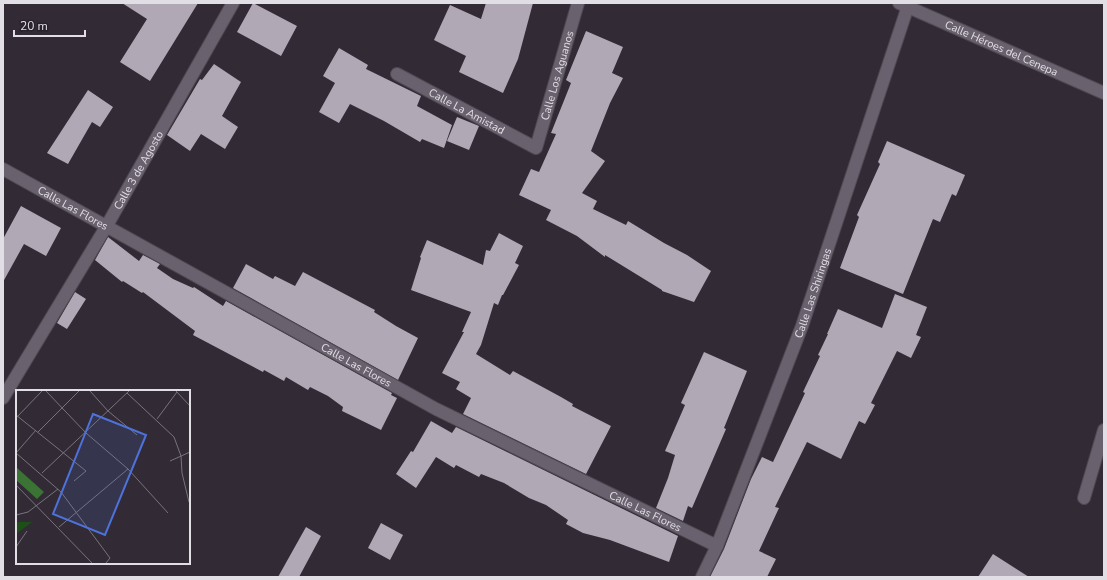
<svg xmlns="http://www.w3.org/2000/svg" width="1107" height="580" viewBox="0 0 1107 580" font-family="'Nunito Sans',sans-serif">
<rect width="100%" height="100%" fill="#322b36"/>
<path fill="#b0a8b5" d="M122 3H198L150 81 120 62 147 19Z
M253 3 297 26 281 56 237 32Z
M486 3H533L518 59 503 93 459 72 466 56 434 40 450 5 481 19Z
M586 31 623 47 612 73 623 78 610 103 591 151 605 161 582 193 597 201 593 209 626 225 628 221 664 243 687 255 711 271 694 302 662 291V290L605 255V257L577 236 546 220 551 210 519 195 531 169 539 172 556 134 551 133 571 83 566 80Z
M339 48 368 65 366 69 421 96 417 106 452 125 444 148 422 139 420 142 384 121 350 104 339 123 319 112 335 83 323 76Z
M214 64 241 82 222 116 238 127 225 149 201 134 190 151 167 135 200 79 202 80Z
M88 90 113 107 100 127 92 122 68 164 47 153Z
M457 117 479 126 469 150 447 141Z
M887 141 965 175 956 196 952 194 940 222 933 219 903 294 840 268 859 217 857 215 880 164 878 162Z
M21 206 61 228 46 256 24 244 3 282V239Z
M499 233 523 246 515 263 519 265 503 295H502L498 305 494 303 481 345 476 354 510 375 513 371 561 397 573 404 572 406 611 426 586 474 463 414 471 398 456 389 460 382 442 373 464 332H462L471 312 411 290 421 258 420 257 427 240 483 265 486 250 490 251Z
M108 237 139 261 143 255 160 264 157 268 173 279 193 288 194 287 223 306 226 301 392 393 391 395 397 398 381 430 342 411 343 407 328 396 310 387 308 390 286 377 284 381 264 370 263 372 193 335 195 331 143 292 142 293 123 281 122 282 95 260Z
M246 264 273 279 275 276 295 286 303 272 375 310 374 312 396 326 418 338 398 380 233 288Z
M75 292 86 299 67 329 57 323Z
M895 294 927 307 916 335 921 337 911 358 897 351 871 403 875 405 865 424 859 421 841 459 807 442 775 507 779 508 759 551 776 559 767 577H710L724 549 751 479 762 457 773 462 805 393 803 392 820 356 818 355 828 334H827L838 309 882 328Z
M704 352 747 371 724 428 726 429 692 508 688 506 683 521 656 508 668 478 675 455 665 451 685 405 681 403Z
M431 421 452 433 456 427 678 536 669 562 610 540 583 533 566 524 568 520 546 505 529 498 504 483 481 474 479 477 456 465 454 468 436 457 416 488 396 474 411 451 413 452Z
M381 523 403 535 390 560 368 548Z
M306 527 321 536 299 577H278Z
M993 554 1029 577H978Z"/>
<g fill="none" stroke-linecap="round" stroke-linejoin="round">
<defs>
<g id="minor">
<path id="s1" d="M899 3 1104 93"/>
<path id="s2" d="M397 74 536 148 578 3"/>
<path id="s3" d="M3 169 436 409 717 546"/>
<path id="s4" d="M3 398 106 227 233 3"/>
<path d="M1084 498 1104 430"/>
<path id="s5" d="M702 577 717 546 802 326 909 3"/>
</g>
</defs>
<use href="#minor" stroke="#4e4951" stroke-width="14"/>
<use href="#minor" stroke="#69626e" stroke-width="12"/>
</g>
<g text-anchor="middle" stroke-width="4" stroke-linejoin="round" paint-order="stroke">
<g font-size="11" fill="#e2dee5" stroke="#28222c">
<text dy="4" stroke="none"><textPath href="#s1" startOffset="112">Calle Héroes del Cenepa</textPath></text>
<text dy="4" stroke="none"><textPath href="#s2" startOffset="233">Calle Los Aguanos</textPath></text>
<text dy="4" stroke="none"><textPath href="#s2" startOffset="79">Calle La Amistad</textPath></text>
<text dy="4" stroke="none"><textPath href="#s4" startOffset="265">Calle 3 de Agosto</textPath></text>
<text dy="4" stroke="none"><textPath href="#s3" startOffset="80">Calle Las Flores</textPath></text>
<text dy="4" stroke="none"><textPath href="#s5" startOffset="305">Calle Las Shiringas</textPath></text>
<text dy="4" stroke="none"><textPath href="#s3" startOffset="404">Calle Las Flores</textPath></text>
<text dy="4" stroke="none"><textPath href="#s3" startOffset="728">Calle Las Flores</textPath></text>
</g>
</g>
<g transform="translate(16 390)">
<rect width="174" height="174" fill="#322b36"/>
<path d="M0 132H16L0 144Z" fill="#1d5017"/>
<path d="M0 77 28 102 21 109 0 90Z" fill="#3a7333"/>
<path fill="none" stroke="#78737c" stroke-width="1" d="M30 1 70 43 112 79 152 123M74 1 92 21 121 45M160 1 174 16V22M111 3 158 47 165 66 166 83 173 112M0 25 70 81 58 91M1 27 26 1M141 29 161 2M22 42 63 1M0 63 45 102 94 168 90 173M0 63 20 40M154 71 174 62M26 83 113 1M0 95 76 173M0 125 12 122 42 99M43 137 112 79M0 157 11 141"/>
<path fill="#4e72db" fill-opacity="0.15" stroke="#4e72db" stroke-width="2" d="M77 24 130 45 89 145 37 124Z"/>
<rect width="174" height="174" fill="none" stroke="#e2dee5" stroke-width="2"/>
</g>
<rect width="1107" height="580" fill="none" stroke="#e2dee5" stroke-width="8"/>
<path d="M14 30v6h71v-6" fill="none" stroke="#e2dee5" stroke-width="2"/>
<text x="20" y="30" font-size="12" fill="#e2dee5" stroke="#28222c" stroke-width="3" paint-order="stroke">20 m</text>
</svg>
